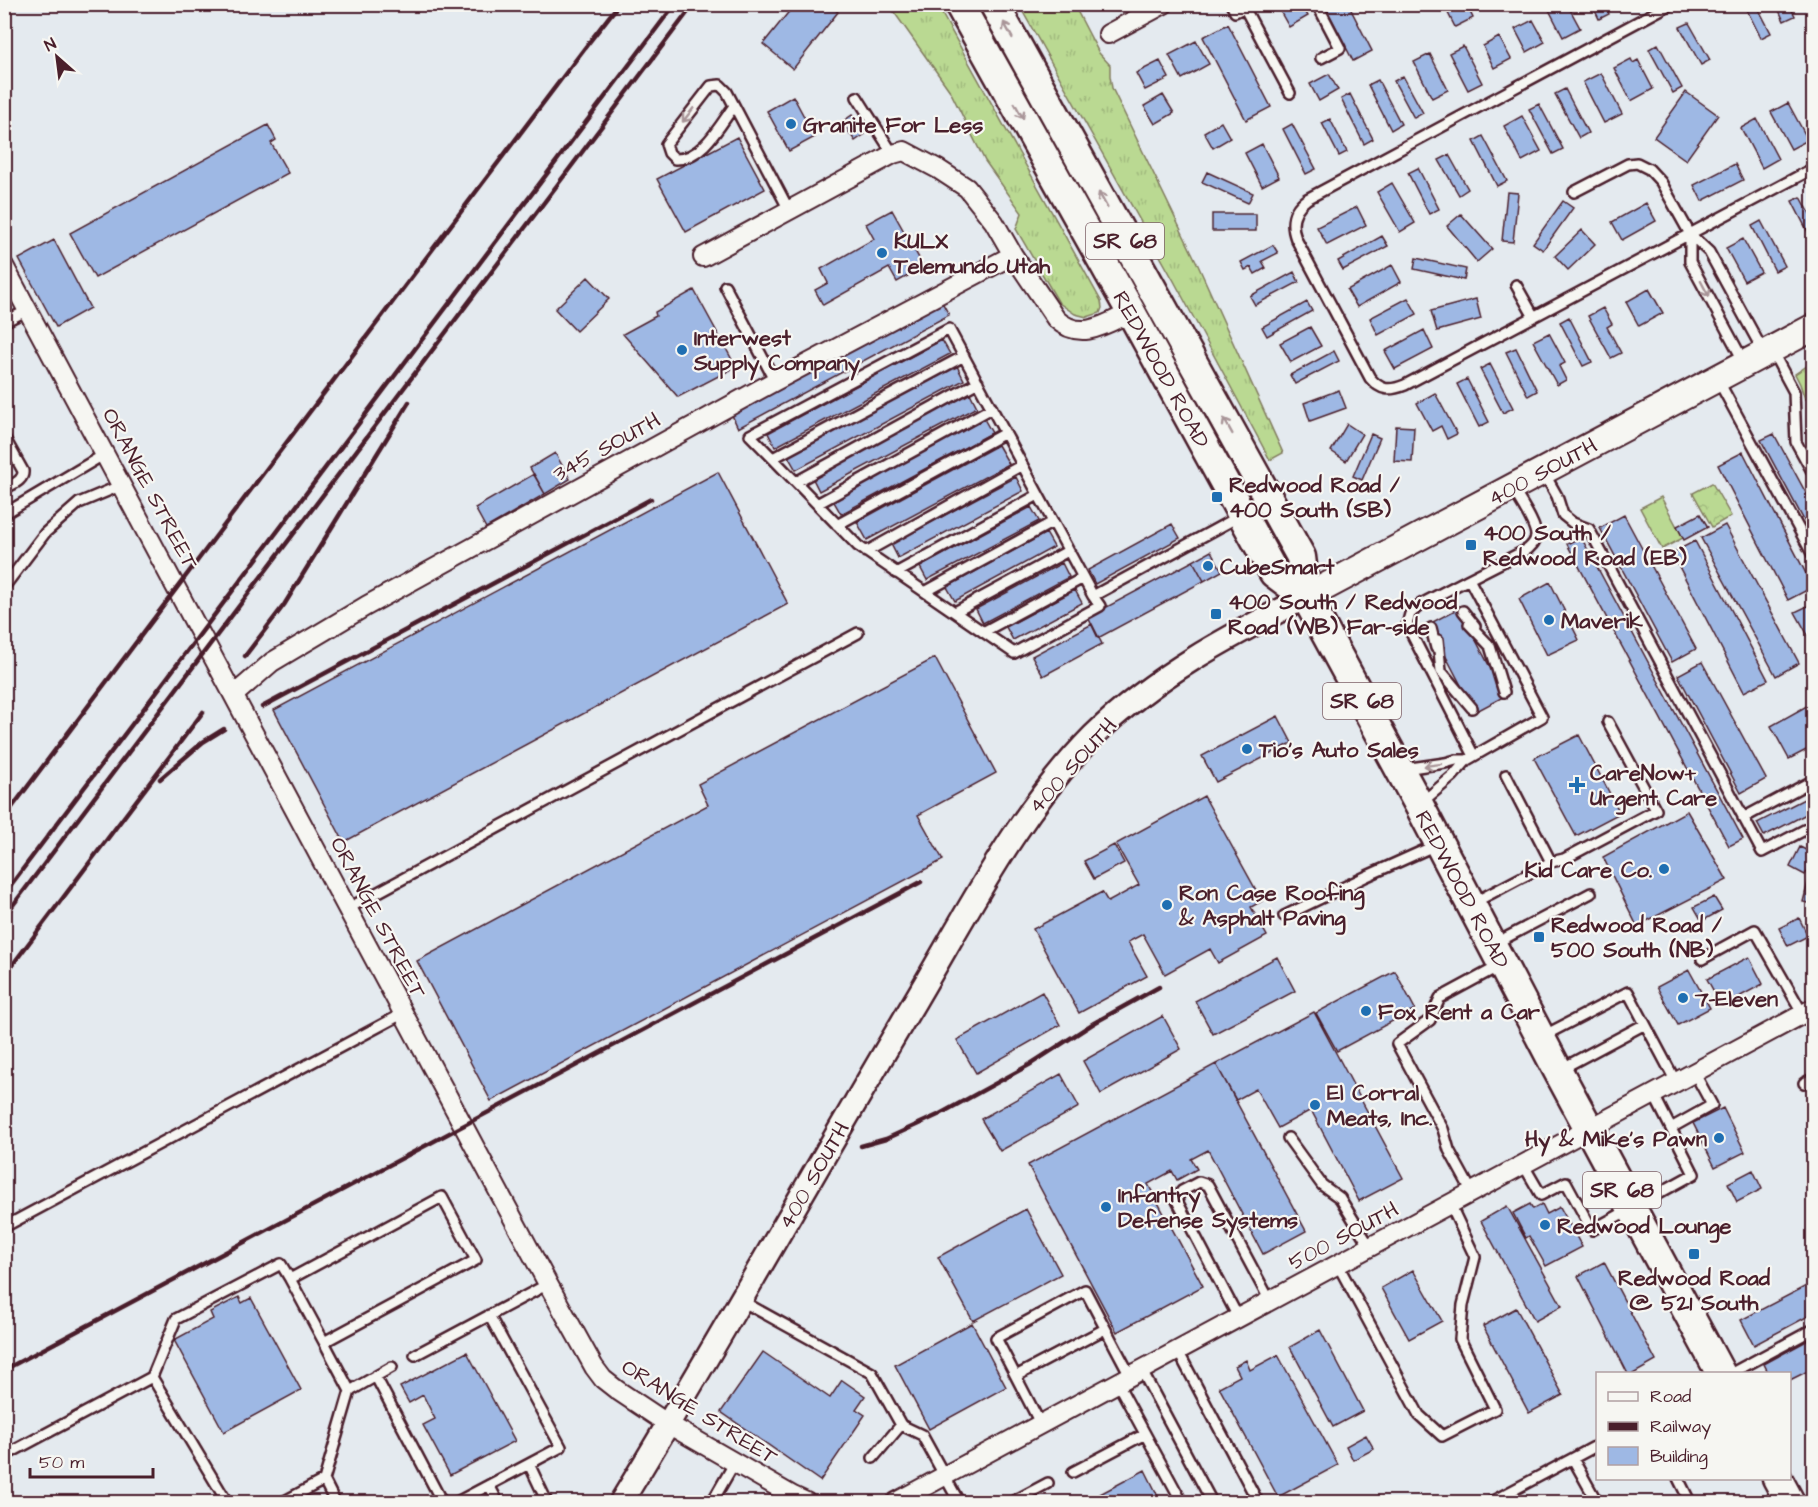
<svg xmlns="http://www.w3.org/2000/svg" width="1818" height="1507" viewBox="0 0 1818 1507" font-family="'Architects Daughter',sans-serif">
<defs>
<pattern id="grass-tufts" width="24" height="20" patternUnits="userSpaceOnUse" patternTransform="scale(1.5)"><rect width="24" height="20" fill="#bad992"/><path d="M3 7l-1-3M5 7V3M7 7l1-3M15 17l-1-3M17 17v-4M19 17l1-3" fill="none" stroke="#a1ba7e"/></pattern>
<pattern id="park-crowns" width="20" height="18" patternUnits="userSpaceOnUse" patternTransform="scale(1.5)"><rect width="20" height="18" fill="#bad992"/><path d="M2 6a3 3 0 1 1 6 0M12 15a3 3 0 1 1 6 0" fill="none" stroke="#a1ba7e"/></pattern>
</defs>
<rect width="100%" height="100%" fill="#e4eaef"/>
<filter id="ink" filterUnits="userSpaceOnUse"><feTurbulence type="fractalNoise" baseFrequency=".0167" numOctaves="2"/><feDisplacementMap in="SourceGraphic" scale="12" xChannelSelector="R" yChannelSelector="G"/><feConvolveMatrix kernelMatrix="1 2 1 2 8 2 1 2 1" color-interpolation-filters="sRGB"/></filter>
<g filter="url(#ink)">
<path fill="url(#grass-tufts)" stroke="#827c5e" stroke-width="1.5" d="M889 5H937L1101 301 1102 308 1100 313 1087 317 1075 314 1059 303 1016 229 1022 213 985 161 950 91Z
M1019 5H1074L1099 53 1110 65V76L1112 88 1197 263 1283 453 1270 460 1174 281Z
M1813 362V408L1810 410 1808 399H1805L1800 384 1795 374Z"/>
<path fill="url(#park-crowns)" stroke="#827c5e" stroke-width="1.5" d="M1712 483 1731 516 1712 527 1693 493Z"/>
<path fill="#bad992" stroke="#827c5e" stroke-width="1.5" d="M1661 497 1683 538 1662 549 1640 508Z"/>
<path fill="#9eb8e4" stroke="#4a1f2b" stroke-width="1.5" d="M795 4H828L838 12 793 69 763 44Z
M1276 4H1301L1308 16 1289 27Z
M1324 4H1348L1372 51 1353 61Z
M1456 4H1466L1473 18 1455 27 1446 9Z
M1549 4H1567L1580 28 1563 37 1547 6Z
M1592 4H1604L1609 14 1599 19Z
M1744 4H1756L1771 33 1761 38Z
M1776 4H1789L1795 16 1784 21Z
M1533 20 1545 42 1527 52 1515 29Z
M1689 23 1710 60 1701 65 1680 27Z
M1228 24 1271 107 1246 120 1203 37Z
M1499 37 1511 59 1494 68 1483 46Z
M1196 41 1209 64 1182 79 1169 55Z
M1658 44 1682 88 1673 93 1649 49Z
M1463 46 1482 83 1468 90 1449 53Z
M1430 54 1448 90 1432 98 1414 62Z
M1631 59 1633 63 1638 60 1653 89 1631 101 1614 68Z
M1160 61 1169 78 1145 90 1136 73Z
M1601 73 1622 114 1604 123 1583 82Z
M1329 74 1338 90 1319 101 1310 84Z
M1403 76 1423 113 1414 118 1394 81Z
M1378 80 1401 124 1391 130 1368 85Z
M1565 89 1588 133 1579 138 1555 94Z
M1686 92 1718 115 1686 160 1654 137Z
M1350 94 1373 139 1364 144 1341 99Z
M1163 95 1174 113 1155 124 1144 106Z
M793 96 815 137 789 151 767 111Z
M1788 103 1808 140 1791 149 1771 112Z
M1539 104 1563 149 1553 154 1529 109Z
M852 115 865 134 855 141 842 122Z
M1522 116 1541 151 1522 161 1504 126Z
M1330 119 1347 152 1339 156 1322 123Z
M1757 119 1778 159 1762 168 1741 128Z
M1221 122 1230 138 1213 148 1204 132Z
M1292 124 1316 169 1306 174 1283 129Z
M268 125 276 140 271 143 288 173 95 278 70 233Z
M1483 136 1507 181 1497 186 1474 141Z
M737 137 765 189 686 232 657 179Z
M1262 144 1279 177 1262 186 1245 153Z
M1449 155 1468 189 1459 195 1439 160Z
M1735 164 1743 180 1702 201 1694 185Z
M1418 168 1439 209 1429 214 1408 173Z
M1207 172 1253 193 1248 203 1202 182Z
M1392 183 1415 223 1400 232 1377 192Z
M1507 192 1518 193 1513 242 1502 241Z
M1801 197 1814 221 1812 240 1792 201Z
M1563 201 1573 208 1543 250 1533 243Z
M1646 203 1656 221 1622 240 1612 222Z
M1357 207 1366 225 1327 245 1317 227Z
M892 210 924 267 897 282 889 268 823 305 815 290 828 283 821 269 874 239 866 224Z
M1212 214H1256V231H1212Z
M1461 214 1492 249 1477 262 1447 226Z
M1761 221 1785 266 1775 271 1752 226Z
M1582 230 1595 244 1568 270 1555 256Z
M1382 236 1388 246 1343 270 1338 261Z
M1743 239 1761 272 1744 281 1726 248Z
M54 240 90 308 56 327 19 259Z
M1273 245 1278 253 1262 261 1266 268 1255 274 1251 267 1245 270 1241 262Z
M1416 258 1466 269 1464 280 1414 269Z
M1392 265 1401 282 1357 307 1347 290Z
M1294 272 1299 282 1255 305 1250 296Z
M588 277 609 299 576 331 555 309Z
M1649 289 1663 313 1639 326 1626 302Z
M694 290 736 367 678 397 623 334 656 316 655 312Z
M1408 298 1417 314 1378 335 1370 318Z
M1476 299 1481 319 1437 331 1431 311Z
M942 302 949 315 738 428 732 415Z
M1307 302 1312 311 1267 336 1262 327Z
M1603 308 1612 324 1607 327 1621 353 1611 358 1588 316Z
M1569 317 1592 362 1583 366 1560 322Z
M1310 327 1321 346 1291 362 1280 343Z
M1424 330 1433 349 1395 369 1385 351Z
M1549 333 1565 363 1559 366 1566 380 1557 385 1533 341Z
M942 340 950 354 775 447 768 433Z
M1516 348 1537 391 1528 396 1506 352Z
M1334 351 1339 361 1295 384 1290 375Z
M1490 364 1513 408 1503 413 1480 369Z
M957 366 964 380 796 470 788 456Z
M1467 379 1489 422 1479 427 1457 384Z
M1339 390 1346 408 1310 421 1304 403Z
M970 393 977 407 819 491 812 477Z
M1435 393 1457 434 1447 439 1441 426 1432 431 1417 403Z
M984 419 992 433 841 514 833 500Z
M1347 424 1362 434 1346 461 1331 451Z
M1396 426 1414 427 1412 462 1394 461Z
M1371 434 1380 438 1362 480 1353 476Z
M1774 434 1814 508V539L1761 440Z
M998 445 1009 464 867 540 857 522Z
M1743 452 1813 587 1788 600 1718 465Z
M555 453 570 479 545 494 530 468Z
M718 472 788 604 344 842 274 710Z
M534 474 545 494 486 528 475 508Z
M1016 477 1023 491 898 558 891 544Z
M1031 507 1039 521 927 580 920 567Z
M1700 514 1708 527 1684 540 1677 526Z
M1624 515 1696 649 1672 662 1600 528Z
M1172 524 1180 538 1095 584 1088 570Z
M1725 525 1799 663 1776 676 1701 538Z
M1046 533 1054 547 955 601 947 587Z
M1581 537 1743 839 1729 846 1567 544Z
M1695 541 1768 680 1744 692 1672 553Z
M1211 551 1222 571 1204 581 1193 561Z
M1193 561 1204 581 1098 638 1088 617Z
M1062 563 1069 577 983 623 976 609Z
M1550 582 1579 640 1547 655 1519 599Z
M1075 590 1082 603 1013 640 1006 627Z
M1814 603V646L1795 612Z
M1459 608 1505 696 1475 712 1429 624Z
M1092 624 1102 644 1043 676 1032 656Z
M935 658 996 773 918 815 943 860 491 1101 417 961 708 805 698 784Z
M1702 662 1766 779 1741 793 1678 675Z
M1812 703 1814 746 1789 759 1771 726Z
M1278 716 1292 743 1216 782 1202 756Z
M1579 735 1620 813 1576 836 1534 758Z
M1814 794V810L1764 836 1757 823Z
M1204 796 1262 901 1251 907 1267 936 1218 963 1210 949 1165 974 1143 934 1128 942 1147 976 1079 1013 1033 929 1102 892 1108 902 1139 885 1116 844Z
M1687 811 1727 880 1637 926 1603 857Z
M1114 845 1124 863 1094 879 1084 861Z
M1800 847 1814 854V859L1805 875 1790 867Z
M1808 882 1814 883V904L1803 902Z
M1714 897 1722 910 1702 921 1694 907Z
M1799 918 1808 936 1788 946 1779 928Z
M1277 957 1295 991 1213 1034 1195 1001Z
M1749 957 1763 984 1722 1006 1707 979Z
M1689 970 1710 1008 1678 1025 1657 987Z
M1395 971 1415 1009 1337 1051 1316 1013Z
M1042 992 1060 1025 976 1073 957 1040Z
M1314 1012 1403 1178 1359 1201 1311 1110 1278 1128 1256 1089 1236 1100 1216 1064Z
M1163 1016 1181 1049 1101 1094 1083 1061Z
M1216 1064 1306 1231 1263 1254 1208 1150 1191 1159 1197 1169 1177 1180 1172 1171 1148 1184 1203 1286 1117 1332 1028 1165Z
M1061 1074 1079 1107 1000 1151 981 1119Z
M1723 1108 1745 1152 1715 1167 1693 1123Z
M1753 1170 1762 1189 1737 1202 1728 1183Z
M1530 1204 1533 1209 1542 1204 1547 1214 1560 1207 1582 1247 1546 1266 1529 1236 1526 1238 1513 1213Z
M1507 1206 1562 1306 1535 1321 1481 1221Z
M1026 1209 1061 1274 973 1321 938 1257Z
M1604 1262 1656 1361 1633 1374H1628L1578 1276Z
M1413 1270 1442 1321 1409 1339 1381 1288Z
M1814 1282V1313L1754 1345 1741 1320Z
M239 1297 242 1303 251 1298 301 1390 224 1432 174 1340 213 1319 210 1312Z
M1516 1308 1563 1395 1529 1413 1483 1326Z
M972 1323 1006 1387 929 1429 895 1365Z
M1320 1330 1363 1411 1333 1427 1290 1347Z
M1814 1337V1368L1790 1380V1374H1769L1764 1364Z
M467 1352 515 1441 450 1475 423 1425 435 1419 423 1395 409 1403 400 1387Z
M763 1352 830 1398 842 1380 865 1396 856 1409 865 1415 820 1481 721 1412Z
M1278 1355 1338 1465 1278 1497 1219 1387 1240 1376 1235 1366 1246 1360 1250 1370Z
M1366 1435 1374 1449 1353 1460 1346 1446Z
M1145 1470 1161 1502H1085Z"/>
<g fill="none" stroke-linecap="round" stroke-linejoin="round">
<defs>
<path id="service" d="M1231 4 1235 12 1249 5
M1317 4 1340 48 1321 58
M1671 4 1307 199C1293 209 1290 223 1296 239L1370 378C1381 391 1390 391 1405 385L1814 168
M1244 7 1290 93
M857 97 893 154
M734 106C720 125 702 160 675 159L669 153 666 144 711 86 720 85 727 92 789 210
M1574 192 1628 164 1637 163 1649 169 1661 182 1690 234 1709 252 1763 351
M1690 234V262L1744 362
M1516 285 1534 317
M725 286 775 381
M4 322 28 310
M1772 351 1794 392 1796 442 1814 475
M1718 380 1814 557
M4 437 23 471C24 481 12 484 4 489
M773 458 964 356
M1544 473 1557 496 1563 515 1573 523 1589 529 1762 852 1814 825
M796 482 978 382
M817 504 992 408
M4 514 105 454
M837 525 1005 433
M866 552 1022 465
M896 573 1038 495
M1469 579 1421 604 1410 614 1407 625 1474 756
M4 587 45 533 79 503 122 485
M925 592 1053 522
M1093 596 1100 606 1014 653 858 546 750 435 949 329 1093 596 1240 516
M1463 611 1475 626
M955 612 1068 551
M1469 624 1490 646 1504 692
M1431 628 1436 648
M983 632 1083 578
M1438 640 1441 671 1472 708
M1404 769 1445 763 1456 760H1467
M1421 803 1453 776 1467 760 1542 717 1469 579 1528 549C1532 545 1535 543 1536 537 1537 525 1519 500 1513 489
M1743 818 1814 780
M1551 862 1564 859 1656 810 1608 722
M1473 903 1551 862 1506 775
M347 909 858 633
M1284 916 1367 876 1436 845
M1494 944 1591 893
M1702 959 1755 930 1803 1014
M1543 1036 1628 992 1676 1082
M1561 1069 1645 1024
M1804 1083 1814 1078
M1671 1128 1712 1105 1694 1072
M1288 1138 1322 1185 1340 1198 1370 1247
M1523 1164 1541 1195 1566 1182 1592 1230 1694 1174 1653 1093
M1472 1192 1449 1150 1443 1129 1397 1044 1430 1020 1440 998 1501 965
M4 1227 404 1013
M1338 1265 1419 1415 1442 1436 1495 1409 1460 1339 1463 1305 1475 1257 1450 1204
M290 1279 324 1342
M740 1300 872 1373 901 1425 873 1458
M1239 1319 1176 1199 1182 1191 1199 1182 1208 1185 1270 1301
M1178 1351 1258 1502
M415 1355 548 1284
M1142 1371 1212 1502
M1730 1374 1814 1329
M1016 1376 1105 1329
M152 1377 227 1502
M376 1377 442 1502
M1118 1384 1182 1502
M901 1425 922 1435 959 1502
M1041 1425 996 1338 1085 1290 1131 1377
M4 1456 152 1377 176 1319 281 1264 290 1279 442 1197 476 1260 324 1342 350 1391 392 1367
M1573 1459 1597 1502
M529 1464 547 1502
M1073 1472 1145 1434
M1678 1478 1690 1502
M489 1485 498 1502
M283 1502 324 1480
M335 1502 324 1480 350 1391
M457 1502 561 1447 489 1315
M712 1502 735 1462
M1012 1502 1048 1483
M1491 1502 1598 1445"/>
<path id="minor" d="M1108 34 1164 4
M703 257 893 154 904 151 938 169 967 188 994 222 1013 255 1056 319C1081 342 1106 324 1131 312
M4 266 548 1284 594 1367 603 1379 617 1390 668 1424 793 1496 806 1502
M234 695 272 662 366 606 775 381 1013 255
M896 1502 1814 1008"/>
<path id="tertiary" d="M621 1502C722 1337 816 1167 915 1001 969 910 1018 812 1093 736 1155 675 1230 636 1306 597"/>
<path id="secondary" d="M1306 597 1814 327"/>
<path id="primary" d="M959 4 1131 312 1274 573 1306 597
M994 4 1301 557 1306 597 1419 805 1558 1071 1721 1374
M1777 1478 1790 1502"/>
</defs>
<use href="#service" stroke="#4a1f2b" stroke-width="14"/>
<use href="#minor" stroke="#4a1f2b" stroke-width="22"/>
<use href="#tertiary" stroke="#4a1f2b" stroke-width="27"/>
<use href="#secondary" stroke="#4a1f2b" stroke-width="30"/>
<use href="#primary" stroke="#4a1f2b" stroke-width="33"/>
<use href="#service" stroke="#f6f6f2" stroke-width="9"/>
<use href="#minor" stroke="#f6f6f2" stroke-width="18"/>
<use href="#tertiary" stroke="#f6f6f2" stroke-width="22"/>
<use href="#secondary" stroke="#f6f6f2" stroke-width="26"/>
<use href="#primary" stroke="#f6f6f2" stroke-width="28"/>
<path stroke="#4a1f2b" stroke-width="4.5" d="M245 656 284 605 409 402
M262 707 651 499
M160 779 203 742 224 729
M4 818 231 516 587 45 619 4
M4 894 675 4
M4 917 694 4
M4 976 203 712
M861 1146 886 1139 938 1115 1029 1065 1094 1023 1159 987
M4 1370 921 882"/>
</g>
<defs><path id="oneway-shaft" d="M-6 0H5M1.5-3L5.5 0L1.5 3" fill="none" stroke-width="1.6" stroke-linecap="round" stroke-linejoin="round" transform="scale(1.5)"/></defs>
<g stroke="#a99598">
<use href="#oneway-shaft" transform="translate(1008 30) rotate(-119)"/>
<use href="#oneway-shaft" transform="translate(1019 111) rotate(61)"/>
<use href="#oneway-shaft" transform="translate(688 115) rotate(128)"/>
<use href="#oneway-shaft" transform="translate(1103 200) rotate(-119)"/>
<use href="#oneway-shaft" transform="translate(1705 289) rotate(62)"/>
<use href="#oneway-shaft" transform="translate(1228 426) rotate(-119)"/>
<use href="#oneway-shaft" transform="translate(1433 765) rotate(173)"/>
</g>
</g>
<g fill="#1f6fb2" stroke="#f6f6f2" stroke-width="2">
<circle cx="791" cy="124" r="6"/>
<circle cx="882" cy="253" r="6"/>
<circle cx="682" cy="350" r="6"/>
<rect x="1211" y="491" width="12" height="12" rx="3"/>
<rect x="1465" y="539" width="12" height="12" rx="3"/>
<circle cx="1208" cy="566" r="6"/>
<rect x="1210" y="608" width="12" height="12" rx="3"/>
<circle cx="1549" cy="620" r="6"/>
<circle cx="1247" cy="749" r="6"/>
<path d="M1574 776h6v6h6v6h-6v6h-6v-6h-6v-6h6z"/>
<circle cx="1664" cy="869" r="6"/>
<circle cx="1167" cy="905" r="6"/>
<rect x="1533" y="931" width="12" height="12" rx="3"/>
<circle cx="1683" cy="998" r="6"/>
<circle cx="1366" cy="1011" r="6"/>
<circle cx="1315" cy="1105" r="6"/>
<circle cx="1719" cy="1138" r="6"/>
<circle cx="1106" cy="1207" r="6"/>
<circle cx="1545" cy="1225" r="6"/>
<rect x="1688" y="1248" width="12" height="12" rx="3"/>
</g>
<g text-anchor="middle" stroke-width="4.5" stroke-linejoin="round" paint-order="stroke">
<g fill="#f6f6f2" stroke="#7e6067" stroke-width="1.5">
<rect x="1086" y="223" width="78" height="36" rx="4.5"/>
<rect x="1323" y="683" width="78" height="36" rx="4.5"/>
<rect x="1583" y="1172" width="78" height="36" rx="4.5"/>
</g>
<g font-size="21" font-weight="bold" fill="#4a1f2b">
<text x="1125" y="248">SR 68</text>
<text x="1362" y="708">SR 68</text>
<text x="1622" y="1197">SR 68</text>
</g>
<g font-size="22" font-weight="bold" fill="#4a1f2b" stroke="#f6f6f2" text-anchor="start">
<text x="803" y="132">Granite For Less</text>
<text x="894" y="248">KULX<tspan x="894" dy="25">Telemundo Utah</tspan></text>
<text x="694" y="345">Interwest<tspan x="694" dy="25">Supply Company</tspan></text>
<text x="1229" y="492">Redwood Road /<tspan x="1229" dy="25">400 South (SB)</tspan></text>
<text x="1483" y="540">400 South /<tspan x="1483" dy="25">Redwood Road (EB)</tspan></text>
<text x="1220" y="574">CubeSmart</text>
<text x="1228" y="609">400 South / Redwood<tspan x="1228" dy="25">Road (WB) Far-side</tspan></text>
<text x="1561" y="628">Maverik</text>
<text x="1259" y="757">Tio's Auto Sales</text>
<text x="1590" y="780">CareNow+<tspan x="1590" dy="25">Urgent Care</tspan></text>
<text x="1652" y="877" text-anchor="end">Kid Care Co.</text>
<text x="1179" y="900">Ron Case Roofing<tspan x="1179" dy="25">&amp; Asphalt Paving</tspan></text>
<text x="1551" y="932">Redwood Road /<tspan x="1551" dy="25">500 South (NB)</tspan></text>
<text x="1695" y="1006">7-Eleven</text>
<text x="1378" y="1019">Fox Rent a Car</text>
<text x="1327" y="1100">El Corral<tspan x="1327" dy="25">Meats, Inc.</tspan></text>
<text x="1707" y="1146" text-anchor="end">Hy &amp; Mike's Pawn</text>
<text x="1118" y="1202">Infantry<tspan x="1118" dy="25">Defense Systems</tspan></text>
<text x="1557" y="1233">Redwood Lounge</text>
<text x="1694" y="1285" text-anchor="middle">Redwood Road<tspan x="1694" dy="25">@ 521 South</tspan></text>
</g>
<g font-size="22" fill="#4a1f2b" stroke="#f6f6f2">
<text transform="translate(1162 369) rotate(61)" y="8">REDWOOD ROAD</text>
<text transform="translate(606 446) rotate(-29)" y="8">345 SOUTH</text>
<text transform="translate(1542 471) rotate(-28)" y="8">400 SOUTH</text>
<text transform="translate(151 488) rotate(62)" y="8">ORANGE STREET</text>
<text transform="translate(1072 765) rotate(-48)" y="8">400 SOUTH</text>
<text transform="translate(1463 889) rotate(62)" y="8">REDWOOD ROAD</text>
<text transform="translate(379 917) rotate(62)" y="8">ORANGE STREET</text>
<text transform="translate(813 1175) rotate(-60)" y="8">400 SOUTH</text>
<text transform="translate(1343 1235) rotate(-28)" y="8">500 SOUTH</text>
<text transform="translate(700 1411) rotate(32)" y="8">ORANGE STREET</text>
</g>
</g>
<rect width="1818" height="1507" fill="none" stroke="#f6f6f2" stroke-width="24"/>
<rect x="12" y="12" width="1794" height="1483" fill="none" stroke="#4a1f2b" stroke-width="2" filter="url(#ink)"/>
<rect x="1596" y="1372" width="195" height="108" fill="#f6f6f2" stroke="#b1a0a2" stroke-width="1.5"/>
<rect x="1608" y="1392" width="30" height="9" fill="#f6f6f2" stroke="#b1a0a2" stroke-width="1.5"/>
<text x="1650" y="1402" font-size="18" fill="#4a1f2b">Road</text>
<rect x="1608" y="1422" width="30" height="9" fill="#4a1f2b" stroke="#b1a0a2" stroke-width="1.5"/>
<text x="1650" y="1432" font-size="18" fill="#4a1f2b">Railway</text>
<rect x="1608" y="1447" width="30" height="18" fill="#9eb8e4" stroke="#b1a0a2" stroke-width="1.5"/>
<text x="1650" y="1462" font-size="18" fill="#4a1f2b">Building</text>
<g transform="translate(57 57) rotate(332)" stroke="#f6f6f2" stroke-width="4.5" paint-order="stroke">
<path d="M0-4.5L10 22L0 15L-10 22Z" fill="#4a1f2b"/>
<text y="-9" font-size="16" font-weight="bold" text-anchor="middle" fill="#4a1f2b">N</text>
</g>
<path d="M30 1468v9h123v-9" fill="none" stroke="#4a1f2b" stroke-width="3"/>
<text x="39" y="1468" font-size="18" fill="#4a1f2b" stroke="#f6f6f2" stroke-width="4.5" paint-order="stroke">50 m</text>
</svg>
